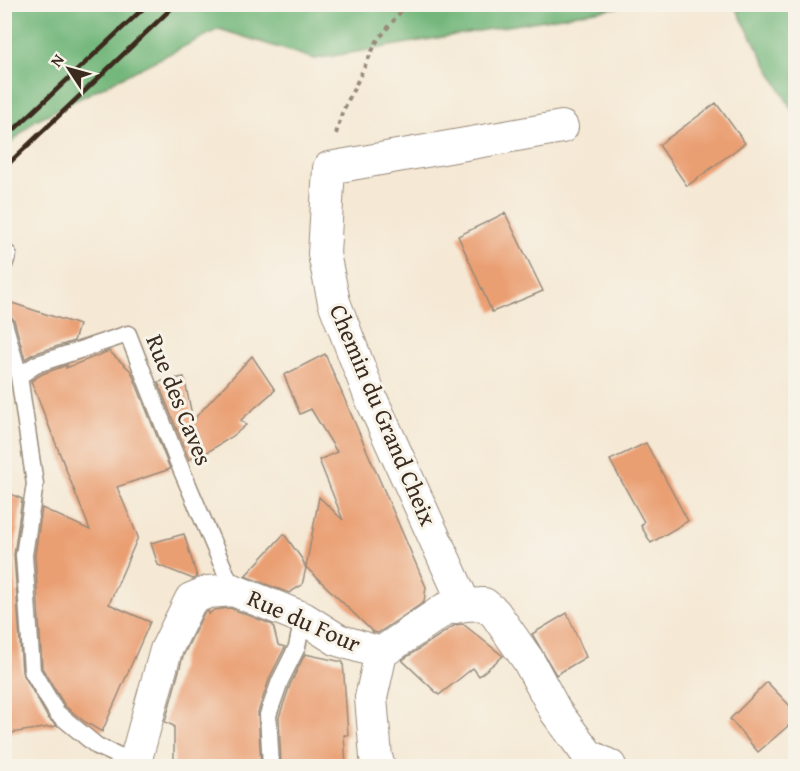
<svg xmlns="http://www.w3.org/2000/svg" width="800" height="771" viewBox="0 0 800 771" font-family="'Gentium Book Plus',serif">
<rect width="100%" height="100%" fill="#f7f3e8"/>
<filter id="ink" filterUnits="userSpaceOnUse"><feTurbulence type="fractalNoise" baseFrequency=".0167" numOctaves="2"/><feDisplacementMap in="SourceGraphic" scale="12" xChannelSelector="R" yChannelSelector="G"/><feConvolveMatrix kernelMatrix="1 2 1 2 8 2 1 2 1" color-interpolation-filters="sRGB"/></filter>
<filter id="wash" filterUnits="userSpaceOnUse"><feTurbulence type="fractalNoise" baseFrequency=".008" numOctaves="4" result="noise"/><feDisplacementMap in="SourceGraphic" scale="24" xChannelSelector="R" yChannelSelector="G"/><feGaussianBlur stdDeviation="1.35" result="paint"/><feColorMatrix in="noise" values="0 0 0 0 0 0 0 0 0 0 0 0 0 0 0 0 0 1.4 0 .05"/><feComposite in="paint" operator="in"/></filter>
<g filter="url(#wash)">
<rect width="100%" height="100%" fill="#f5e9d5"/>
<path fill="#73b77b" stroke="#57704c" stroke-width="1.5" d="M5 4H631V5L315 59 219 29 34 121 5 149Z
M734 5H795V116Z"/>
<g id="blocks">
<path fill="#ea9f72" d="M716 103 745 143 687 186 659 145Z
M505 213 543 291 492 312 458 236Z
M9 302 79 325 74 341 33 354 25 359 14 320 8 313Z
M109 351 131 371 170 469 117 487 138 537 109 604 150 622 102 732 85 722 65 706 42 668 35 555 42 508 90 530 31 381 42 374 67 365 66 368Z
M325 354 426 587 424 602 378 633 373 632 306 567 319 497 343 520 319 460 337 452 311 409 300 414 284 375Z
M252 356 275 390 241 420 246 425 233 436 195 460 193 457 189 460 158 382 184 377 193 420Z
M646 443 688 521 651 543 641 526 644 522 610 460Z
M4 491 22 499 14 555 22 672 48 718 57 726 4 734Z
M184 534 197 577 193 579 158 565 151 543Z
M284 534 302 559 306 568 302 585 289 593 245 576Z
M230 608 273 625 278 645 285 647 270 677 258 712 261 766H174V726L165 722 183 656 204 613 208 611 209 614 214 610Z
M567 613 586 657 556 675 532 634Z
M463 624 503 656 479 676 473 668 439 695 402 660 455 625Z
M305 654 343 662 348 735H344L346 766H281L279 717 290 685Z
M767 682 795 711V720L758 752 730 719Z"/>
</g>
</g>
<g filter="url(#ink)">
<use href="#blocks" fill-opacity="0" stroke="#988a7a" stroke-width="1.5"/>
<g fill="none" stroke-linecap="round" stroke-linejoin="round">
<defs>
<path id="lane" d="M4 265 8 254
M4 323 19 376 35 484 24 555 32 671 57 713 97 746 135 763
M19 376 37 364 128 334 176 457 233 590
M271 766 268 715 280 681 297 647 303 618"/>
<path id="street" d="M465 605 370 396 334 302 324 254 329 168 562 127
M134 766 166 650 191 599 208 592 233 590 303 618 338 640 381 653 445 609 465 605 484 604 495 613 528 660 556 712 588 755 610 766
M379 766 376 757 371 698 381 653"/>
</defs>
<use href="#lane" stroke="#988a7a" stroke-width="19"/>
<use href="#street" stroke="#988a7a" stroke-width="34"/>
<path stroke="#988a7a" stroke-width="4" stroke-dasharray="4.5 4.5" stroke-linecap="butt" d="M336 134 342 113 377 41 407 4"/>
<use href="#lane" stroke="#fff" stroke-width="16"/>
<use href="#street" stroke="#fff" stroke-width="32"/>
<path stroke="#3b2a1e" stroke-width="4.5" d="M4 139 148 4
M4 168 176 4"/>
</g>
</g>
<g text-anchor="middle" stroke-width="6" stroke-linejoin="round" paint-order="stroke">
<g font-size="24" fill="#3b2a1e" stroke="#f7f3e8">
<text transform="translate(179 400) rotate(68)" y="8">Rue des Caves</text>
<text transform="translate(383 415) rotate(67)" y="8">Chemin du Grand Cheix</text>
<text transform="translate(304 621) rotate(24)" y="8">Rue du Four</text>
</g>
</g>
<rect width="800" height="771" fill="none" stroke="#f7f3e8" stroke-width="24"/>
<g transform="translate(69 69) rotate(306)" stroke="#f7f3e8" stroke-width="4.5" paint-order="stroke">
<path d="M0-4.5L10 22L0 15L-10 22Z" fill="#3b2a1e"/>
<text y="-9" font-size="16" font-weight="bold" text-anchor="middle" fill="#3b2a1e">N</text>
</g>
</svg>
